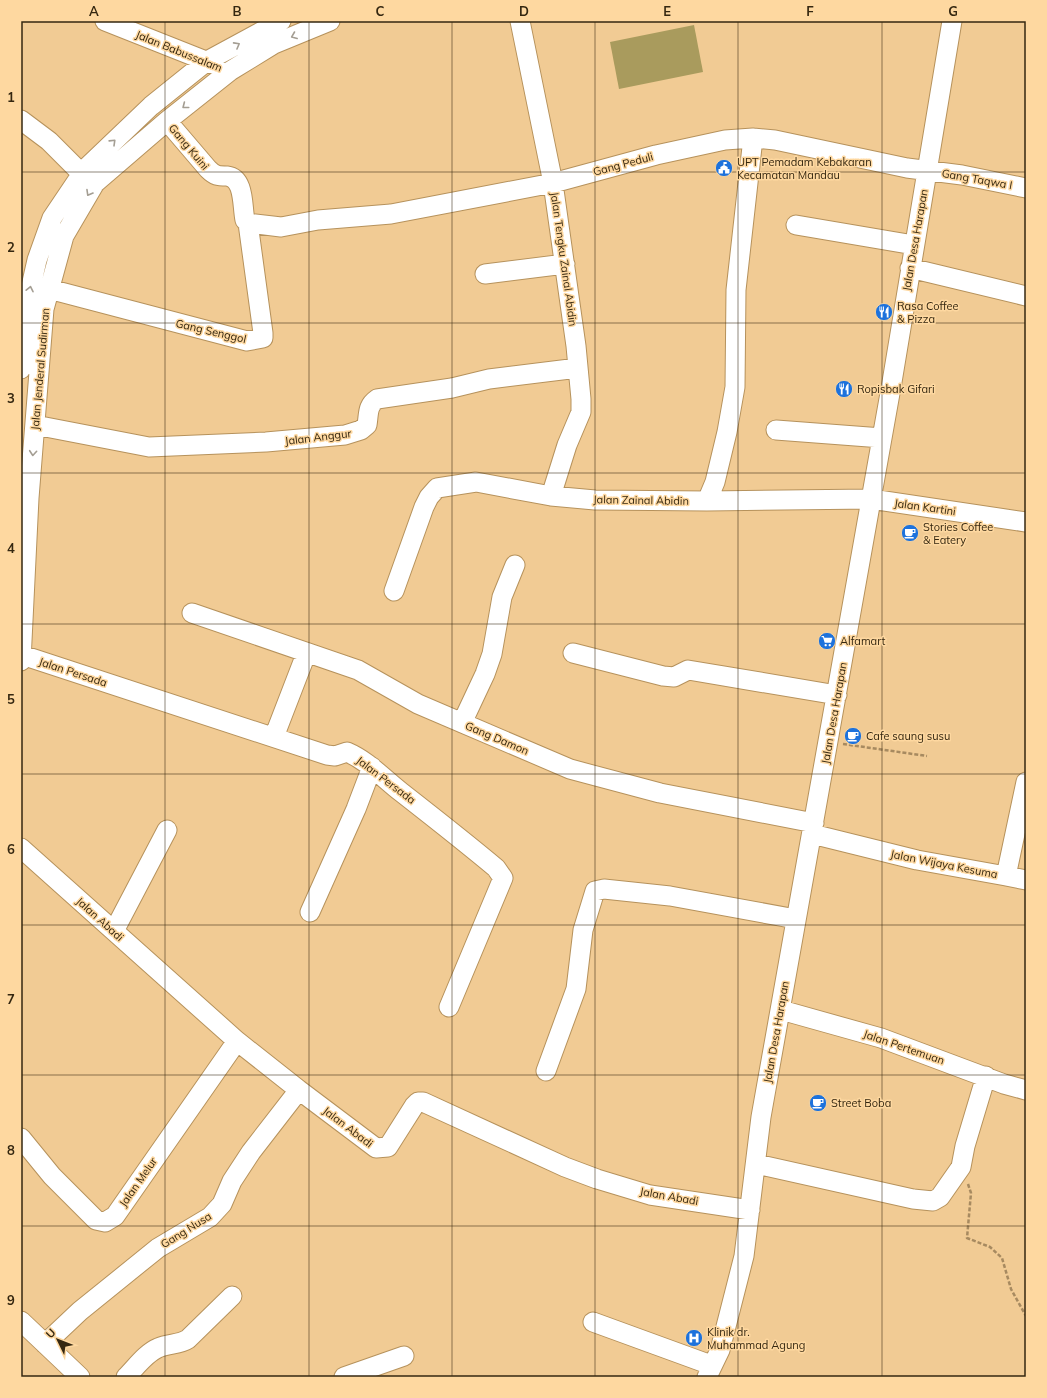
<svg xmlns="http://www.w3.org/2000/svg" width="1047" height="1398" viewBox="0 0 1047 1398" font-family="Mulish,sans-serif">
<rect width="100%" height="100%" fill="#f1cb94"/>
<path fill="#a99b5d" d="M694 25 703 72 619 89 610 42Z"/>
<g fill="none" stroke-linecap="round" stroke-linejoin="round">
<defs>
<path id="minor" d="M105 21 216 65
M520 21 553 183 576 346 581 399V412L567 445 551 496
M21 120 49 141 82 174
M248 223 281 227 318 220 391 214 553 183 656 155 725 140 753 138 775 140 907 168 962 175 1026 188
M796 225 914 245
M910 268 1026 296
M485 274 565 264
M49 289 247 341 263 338V333L248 223 245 220C242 207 245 178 227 176 218 176 215 176 208 169L167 121
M21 369 27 304 37 260 52 218 85 169 151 106 207 61 281 21
M35 425 149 447 266 442 345 435 361 430 367 425C369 413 367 406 377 399L452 388 489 379 578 368
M776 430 882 438
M707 501 715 482 727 432 735 387 736 290 753 138
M394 591 424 507 429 497 437 488 476 482 551 496 595 500 707 501 871 499 1026 522
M192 613 358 670 418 704 570 769 660 793 814 823
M573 653 663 676 674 677 688 670 837 695
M22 655 327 755 335 756 347 752C368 761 383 778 401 792 433 817 465 842 496 868L503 878 449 1007
M21 661 29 498 44 309 64 236 95 183 167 121 230 71 274 44 330 21
M462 723 485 674 492 654 502 597 515 565
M274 737 306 654
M812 834 917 860 1006 876 1026 782
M21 848 237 1041 299 1090 376 1148 388 1147 414 1106 418 1102H423L565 1167 597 1179 650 1195 750 1210
M1006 876 1026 880
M310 912 356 809 372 767
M114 931 167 830
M781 1010 881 1038 1004 1084 1026 1090
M546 1071 576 989 583 930 595 891 604 889 670 896 796 919
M21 1138 52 1176 96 1220 105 1222 115 1216 237 1041
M756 1164 913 1199 933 1201 940 1197 961 1167 965 1146 986 1076
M21 1321 80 1377
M593 1322 711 1365
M45 1344 80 1311 158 1248 210 1217 222 1204 232 1181 251 1152 299 1090
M126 1377C136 1367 146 1353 158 1348 169 1343 179 1345 188 1339L232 1296
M344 1377 404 1356
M707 1377 720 1350 744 1256 761 1117 892 382 952 21"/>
</defs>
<use href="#minor" stroke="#b6925c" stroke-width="21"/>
<path stroke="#a78a60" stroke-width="2.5" stroke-dasharray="4 2" stroke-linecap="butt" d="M843 744 927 756
M968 1184 971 1193 967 1238 990 1247 1002 1258 1011 1289 1026 1316"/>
<use href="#minor" stroke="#fff" stroke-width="19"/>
</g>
<defs><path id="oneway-chevron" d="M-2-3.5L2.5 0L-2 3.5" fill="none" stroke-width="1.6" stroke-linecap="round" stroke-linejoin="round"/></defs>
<g stroke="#a49e93">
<use href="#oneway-chevron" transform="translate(294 36) rotate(158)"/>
<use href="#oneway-chevron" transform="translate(237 45) rotate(-29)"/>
<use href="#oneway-chevron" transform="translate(185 106) rotate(142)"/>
<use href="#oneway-chevron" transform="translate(113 142) rotate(-44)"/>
<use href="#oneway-chevron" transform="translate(89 193) rotate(120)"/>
<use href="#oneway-chevron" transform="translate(30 289) rotate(-78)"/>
<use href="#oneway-chevron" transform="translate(33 453) rotate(95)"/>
</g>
<path fill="none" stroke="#352710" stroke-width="1" stroke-opacity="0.55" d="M165 21V1377M309 21V1377M452 21V1377M595 21V1377M738 21V1377M882 21V1377M21 172H1026M21 323H1026M21 473H1026M21 624H1026M21 774H1026M21 925H1026M21 1075H1026M21 1226H1026"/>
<defs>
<symbol id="civic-disc" viewBox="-11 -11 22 22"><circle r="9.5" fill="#1d72dc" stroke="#fed8a0"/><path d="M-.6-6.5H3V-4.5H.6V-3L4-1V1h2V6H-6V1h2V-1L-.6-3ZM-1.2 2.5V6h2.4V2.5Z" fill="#fff"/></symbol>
<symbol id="restaurant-disc" viewBox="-11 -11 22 22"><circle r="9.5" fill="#1d72dc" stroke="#fed8a0"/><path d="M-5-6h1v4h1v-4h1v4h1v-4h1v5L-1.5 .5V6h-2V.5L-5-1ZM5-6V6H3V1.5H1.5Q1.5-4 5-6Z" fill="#fff"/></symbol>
<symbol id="cafe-disc" viewBox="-11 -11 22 22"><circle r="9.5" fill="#1d72dc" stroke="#fed8a0"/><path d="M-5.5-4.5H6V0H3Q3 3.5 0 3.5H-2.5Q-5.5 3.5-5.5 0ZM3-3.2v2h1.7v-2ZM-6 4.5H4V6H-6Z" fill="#fff"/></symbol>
<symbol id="supermarket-disc" viewBox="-11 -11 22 22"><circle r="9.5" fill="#1d72dc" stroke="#fed8a0"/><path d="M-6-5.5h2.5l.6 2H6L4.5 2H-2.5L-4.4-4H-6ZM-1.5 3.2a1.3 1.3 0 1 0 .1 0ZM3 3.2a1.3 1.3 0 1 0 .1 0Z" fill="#fff"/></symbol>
<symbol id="hospital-disc" viewBox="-11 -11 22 22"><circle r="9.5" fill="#1d72dc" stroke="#fed8a0"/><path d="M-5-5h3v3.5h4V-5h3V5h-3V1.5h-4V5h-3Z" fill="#fff"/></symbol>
</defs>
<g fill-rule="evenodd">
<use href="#civic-disc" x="714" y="158" width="20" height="20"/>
<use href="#restaurant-disc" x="874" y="302" width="20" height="20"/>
<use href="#restaurant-disc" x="834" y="379" width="20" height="20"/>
<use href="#cafe-disc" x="900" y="523" width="20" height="20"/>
<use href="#supermarket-disc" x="817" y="631" width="20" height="20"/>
<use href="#cafe-disc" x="843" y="726" width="20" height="20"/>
<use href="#cafe-disc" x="808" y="1093" width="20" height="20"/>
<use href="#hospital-disc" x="684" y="1328" width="20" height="20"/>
</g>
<g text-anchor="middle" stroke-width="3" stroke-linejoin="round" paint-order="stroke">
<g font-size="11" fill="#352710" stroke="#fed8a0">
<text transform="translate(179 51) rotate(22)" y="4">Jalan Babussalam</text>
<text transform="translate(189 147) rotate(50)" y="4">Gang Kuini</text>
<text transform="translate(623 164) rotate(-15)" y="4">Gang Peduli</text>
<text transform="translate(977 179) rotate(10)" y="4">Gang Taqwa I</text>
<text transform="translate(915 240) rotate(-80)" y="4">Jalan Desa Harapan</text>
<text transform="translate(564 259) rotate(82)" y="4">Jalan Tengku Zainal Abidin</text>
<text transform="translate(211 331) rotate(13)" y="4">Gang Senggol</text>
<text transform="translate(40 369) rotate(-85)" y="4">Jalan Jenderal Sudirman</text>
<text transform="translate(318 437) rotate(-7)" y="4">Jalan Anggur</text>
<text transform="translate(641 500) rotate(1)" y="4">Jalan Zainal Abidin</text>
<text transform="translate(925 507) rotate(8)" y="4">Jalan Kartini</text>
<text transform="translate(73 672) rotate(18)" y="4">Jalan Persada</text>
<text transform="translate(834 713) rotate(-80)" y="4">Jalan Desa Harapan</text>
<text transform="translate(497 738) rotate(23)" y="4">Gang Damon</text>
<text transform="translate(386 780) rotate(37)" y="4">Jalan Persada</text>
<text transform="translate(944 864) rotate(11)" y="4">Jalan Wijaya Kesuma</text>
<text transform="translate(100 919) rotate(42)" y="4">Jalan Abadi</text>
<text transform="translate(776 1032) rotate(-80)" y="4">Jalan Desa Harapan</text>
<text transform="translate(904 1047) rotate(19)" y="4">Jalan Pertemuan</text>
<text transform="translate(348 1127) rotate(37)" y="4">Jalan Abadi</text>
<text transform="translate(138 1182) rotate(-55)" y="4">Jalan Melur</text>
<text transform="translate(669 1196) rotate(10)" y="4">Jalan Abadi</text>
<text transform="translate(186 1230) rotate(-32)" y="4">Gang Nusa</text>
</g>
<g font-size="11" fill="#352710" stroke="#fed8a0" text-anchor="start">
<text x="737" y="166">UPT Pemadam Kebakaran<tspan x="737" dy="13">Kecamatan Mandau</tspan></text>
<text x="897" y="310">Rasa Coffee<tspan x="897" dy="13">&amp; Pizza</tspan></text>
<text x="857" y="393">Ropisbak Gifari</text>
<text x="923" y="531">Stories Coffee<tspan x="923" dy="13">&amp; Eatery</tspan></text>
<text x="840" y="645">Alfamart</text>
<text x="866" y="740">Cafe saung susu</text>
<text x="831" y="1107">Street Boba</text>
<text x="707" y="1336">Klinik dr.<tspan x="707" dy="13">Muhammad Agung</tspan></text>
</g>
</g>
<rect width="1047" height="1398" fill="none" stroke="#fed8a0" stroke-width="44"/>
<g transform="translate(58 1340) rotate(313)" stroke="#fed8a0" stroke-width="3" paint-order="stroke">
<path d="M0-3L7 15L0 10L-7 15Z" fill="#352710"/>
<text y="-6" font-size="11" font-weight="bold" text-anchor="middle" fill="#352710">U</text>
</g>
<rect x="22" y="22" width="1003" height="1354" fill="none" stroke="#352710" stroke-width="1.5"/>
<g font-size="13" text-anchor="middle" font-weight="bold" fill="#352710">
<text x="94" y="16">A</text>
<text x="237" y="16">B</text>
<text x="380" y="16">C</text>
<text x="524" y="16">D</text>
<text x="667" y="16">E</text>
<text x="810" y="16">F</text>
<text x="953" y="16">G</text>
<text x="11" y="102">1</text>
<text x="11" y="252">2</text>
<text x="11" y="403">3</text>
<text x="11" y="553">4</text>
<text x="11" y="704">5</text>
<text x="11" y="854">6</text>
<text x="11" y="1004">7</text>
<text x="11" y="1155">8</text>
<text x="11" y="1305">9</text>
</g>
</svg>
